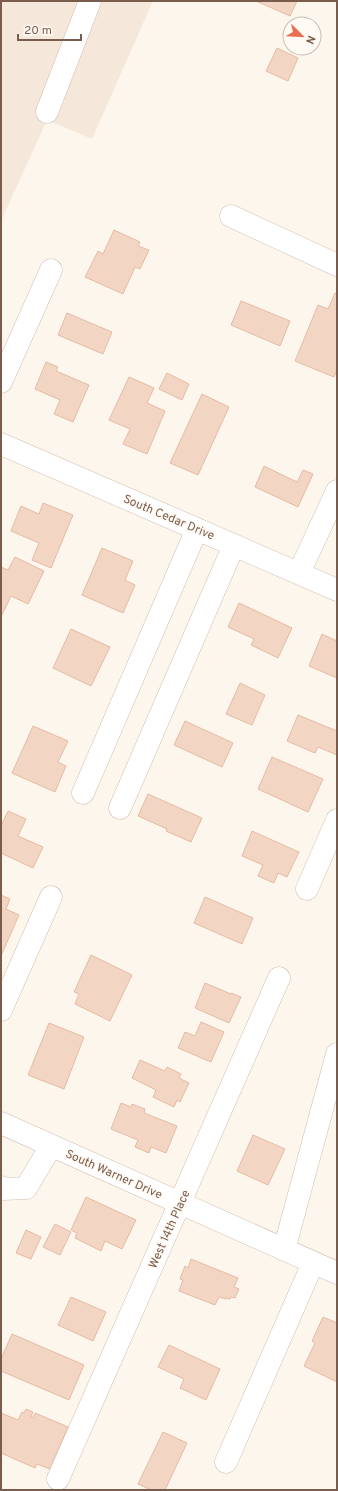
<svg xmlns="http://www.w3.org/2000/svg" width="338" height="1491" viewBox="0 0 338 1491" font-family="Overpass,sans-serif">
<rect width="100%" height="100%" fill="#fdf6ec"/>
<path fill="#f5e8da" d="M1 1H153L92 139 47 120 1 221Z"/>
<path fill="#f3d5c3" stroke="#e6bba3" d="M256 1H297L290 16Z
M277 48 298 58 288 81 266 71Z
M114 230 140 242 138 246 149 250 140 269 135 267 123 294 85 277 98 251 103 254Z
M335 293 337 294V370L334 377 295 361 318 305 328 309Z
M241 301 290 321 280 346 231 325Z
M67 313 112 332 103 354 58 335Z
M46 362 58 367 56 371 89 385 73 422 54 414 60 400 35 389Z
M167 373 189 384 182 400 159 389Z
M129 377 154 388 147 403 165 411 147 454 123 444 130 429 109 420Z
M202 394 229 407 198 475 170 463Z
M264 466 297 482 303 470 313 474 298 507 255 487Z
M43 503 73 515 51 568 32 560 39 543 11 531 21 506 39 514Z
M102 548 133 561 125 580 135 585 123 613 82 595Z
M15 557 44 571 28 604 11 596 1 617V567L8 570Z
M239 603 292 628 278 658 251 645 254 639 228 627Z
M71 629 110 647 91 686 53 668Z
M322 634 337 641V678L309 666Z
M240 683 265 695 252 725 226 714Z
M298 715 337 731V755L318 747 315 753 287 741Z
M185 721 233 743 222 767 174 745Z
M33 726 68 741 58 762 66 766 55 792 12 773Z
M272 757 323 779 308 812 258 789Z
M148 794 202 818 191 842 166 831 167 829 138 816Z
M8 811 26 819 18 836 43 847 33 868 1 853V826Z
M252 831 299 852 287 877 278 873 274 883 258 876 263 865 242 856Z
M1 895 10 899 6 909 19 915 1 956Z
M205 897 253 918 242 944 194 923Z
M91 955 132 975 110 1021 75 1004 79 994 74 992Z
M205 983 231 994V993L241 997 229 1023 195 1008Z
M201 1022 224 1032 211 1062 178 1048 185 1032 195 1036Z
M49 1023 84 1037 64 1089 28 1075Z
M140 1060 165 1071 167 1067 181 1074 179 1078 189 1083 180 1102 177 1100 174 1107 153 1097 156 1090 132 1078Z
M121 1103 131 1107 132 1104 145 1109 144 1113 177 1126 166 1153 151 1147 149 1153 135 1147 138 1140 111 1129Z
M253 1135 285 1149 268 1185 237 1171Z
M86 1197 136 1220 122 1249 105 1241 101 1251 75 1238 77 1233 71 1230Z
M55 1224 71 1232 60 1255 43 1247Z
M26 1230 41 1237 31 1259 16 1253Z
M191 1259 238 1278 234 1287 239 1289 235 1298 231 1297 230 1299 226 1298V1299L219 1297 215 1305 179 1291 183 1280 180 1279 185 1266 188 1268Z
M71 1297 106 1312 93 1341 58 1325Z
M323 1317 337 1323V1382L304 1366 315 1343 312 1341Z
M12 1334 84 1365 69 1400 1 1371V1359Z
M169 1345 220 1369 206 1400 180 1388 184 1379 158 1367Z
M26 1409 33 1412 31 1417 33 1418 35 1413 68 1427 50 1469 37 1464 35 1468 1 1453V1413L18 1420 22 1412 24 1413Z
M163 1432 187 1443 165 1490H151L138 1484Z"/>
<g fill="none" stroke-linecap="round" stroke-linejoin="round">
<defs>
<path id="minor" d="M47 112 90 1
M231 216 337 265
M1 382 51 270
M1 444 337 590
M299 573 337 491
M83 793 197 529
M120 808 234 545
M307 889 337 820
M1 1010 51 897
M1 1123 337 1273
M1 1187 3 1189 26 1188 51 1146
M284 1250 337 1054
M226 1462 313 1263
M58 1479 279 978"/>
</defs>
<use href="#minor" stroke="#d1beb0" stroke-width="23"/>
<use href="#minor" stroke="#fff" stroke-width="22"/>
</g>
<g text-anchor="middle" stroke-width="3" stroke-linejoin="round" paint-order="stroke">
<g font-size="12" fill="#7a5c4d" stroke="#fffaf3">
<text transform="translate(169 517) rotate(23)" y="4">South Cedar Drive</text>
<text transform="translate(114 1174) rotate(24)" y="4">South Warner Drive</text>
<text transform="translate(169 1229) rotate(-66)" y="4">West 14th Place</text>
</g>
</g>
<rect width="338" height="1491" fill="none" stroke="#7a5c4d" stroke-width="4"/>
<g transform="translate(302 36) rotate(114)"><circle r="19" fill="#fffaf3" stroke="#cabbb1"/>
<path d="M0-3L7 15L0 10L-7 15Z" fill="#e76f51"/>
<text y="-6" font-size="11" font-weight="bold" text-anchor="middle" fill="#7a5c4d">N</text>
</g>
<path d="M18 34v6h63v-6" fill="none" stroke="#7a5c4d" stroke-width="2"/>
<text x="24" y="34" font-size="12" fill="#7a5c4d" stroke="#fffaf3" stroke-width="3" paint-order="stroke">20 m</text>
</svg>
